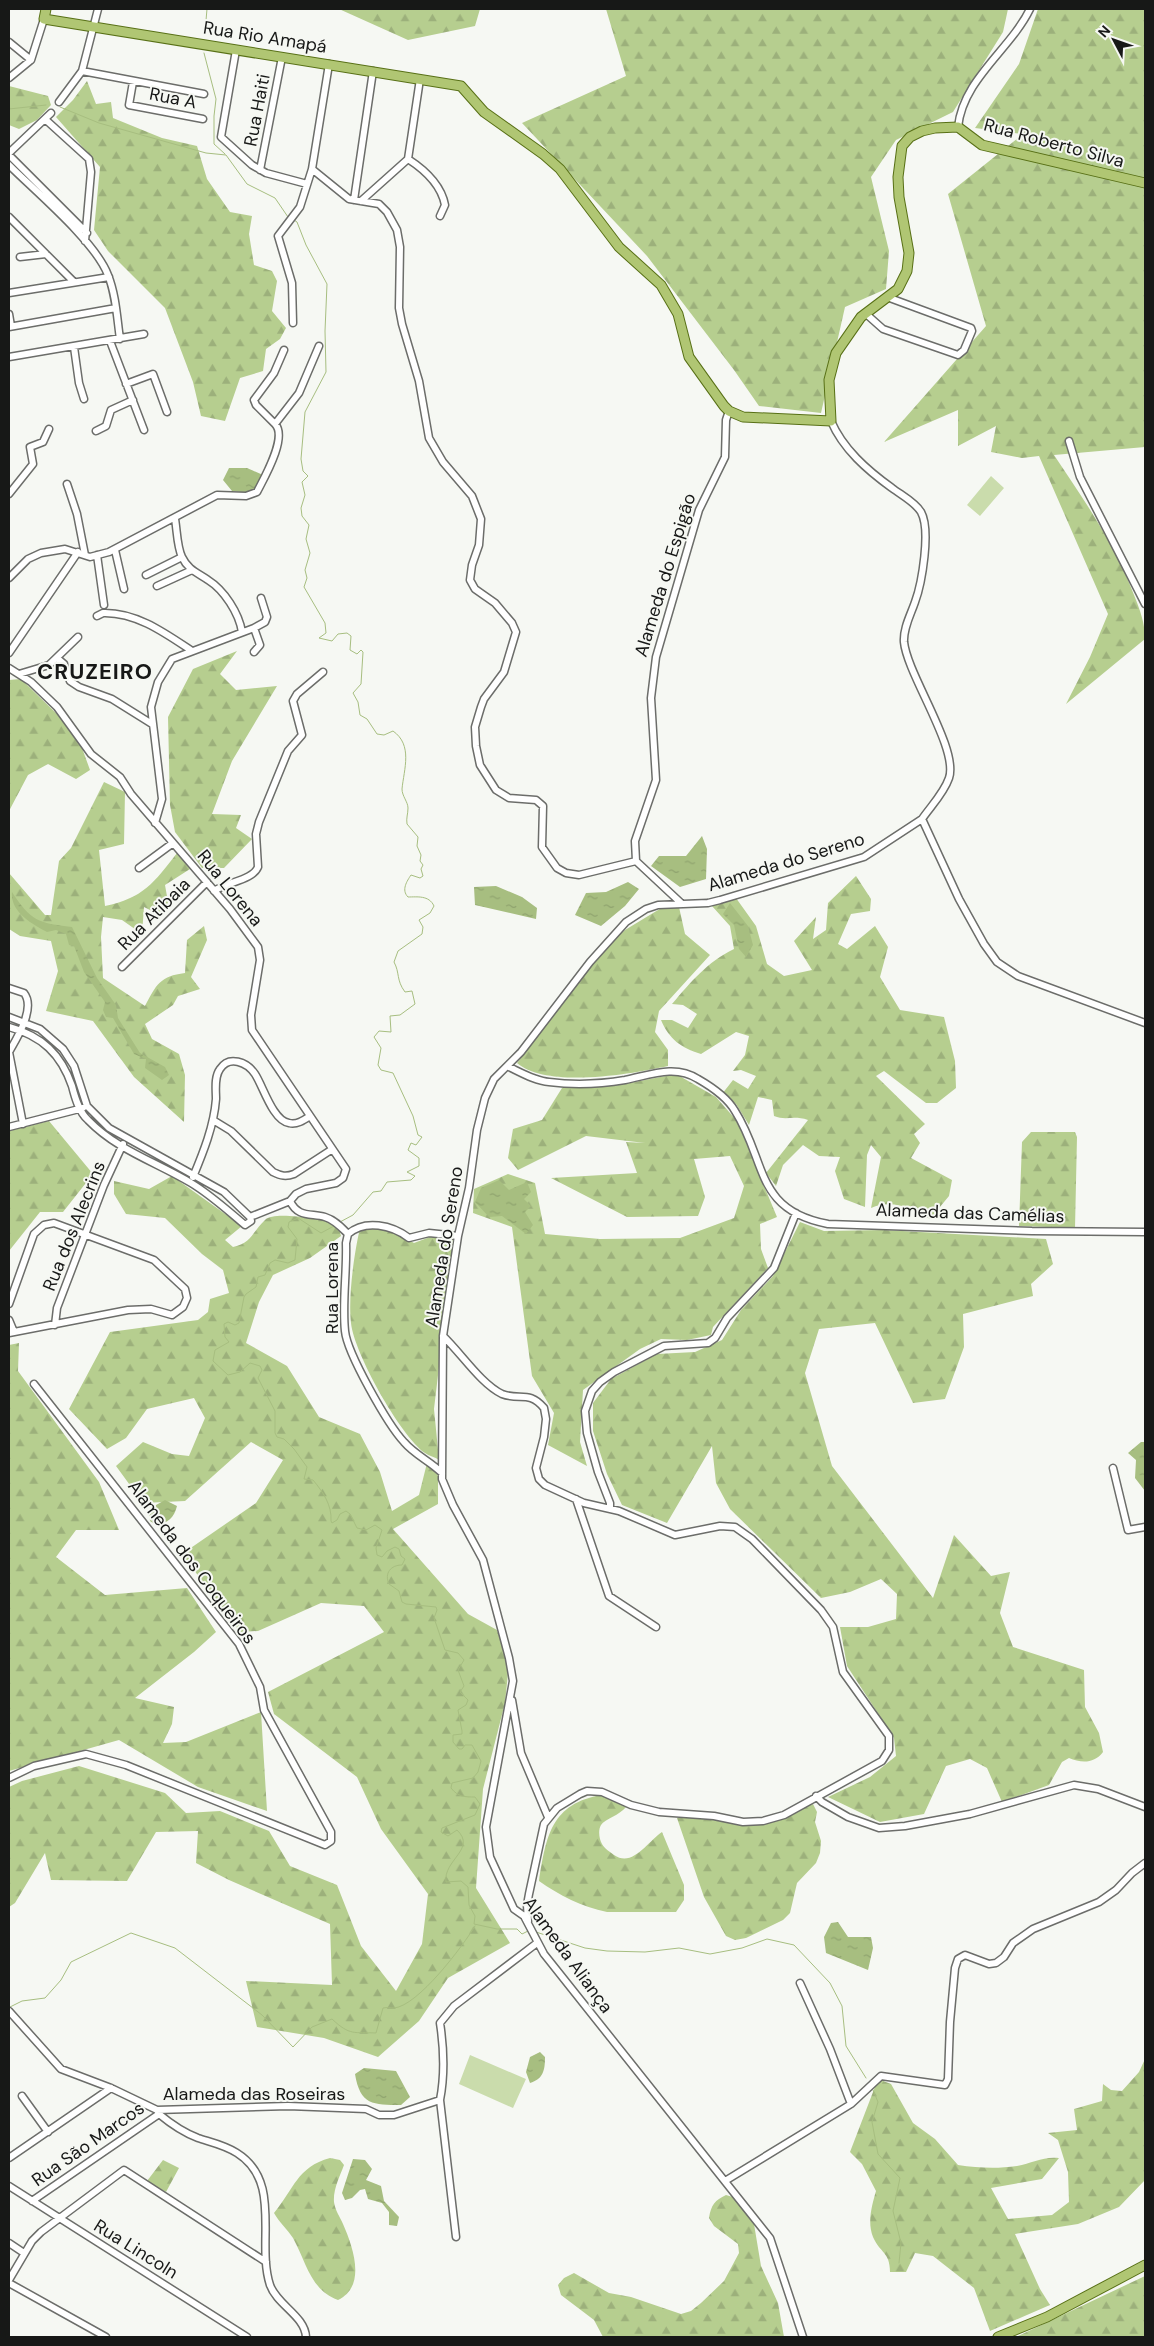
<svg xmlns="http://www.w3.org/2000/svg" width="1154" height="2346" viewBox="0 0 1154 2346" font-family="'DM Sans',sans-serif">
<defs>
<pattern id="forest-firs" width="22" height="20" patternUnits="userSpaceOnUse" patternTransform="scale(1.25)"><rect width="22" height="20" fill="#b6ce8f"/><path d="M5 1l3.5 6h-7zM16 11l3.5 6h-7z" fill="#9cb07b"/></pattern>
<pattern id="water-ripples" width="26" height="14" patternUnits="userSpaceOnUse" patternTransform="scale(1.25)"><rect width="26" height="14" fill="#a7be80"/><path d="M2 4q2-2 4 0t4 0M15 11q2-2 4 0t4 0" fill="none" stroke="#8fa36e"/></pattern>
</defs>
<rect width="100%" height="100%" fill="#f6f8f3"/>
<path fill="#cadcac" d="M991 476 1004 488 980 516 967 505Z
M470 2055 526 2079 513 2108 459 2084Z"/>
<path fill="url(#forest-firs)" d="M339 9H480L475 26 408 40Z
M606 9H1008L1003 32 953 112 896 140 871 177 889 251 886 289 845 307 821 413 759 406 734 370 647 256 522 123 626 76Z
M1038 9H1145V447L1054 455C1084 500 1115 544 1134 595 1140 610 1145 623 1145 639L1066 704 1090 657 1108 614 1039 456 1022 458 991 452 996 426 958 446V410L884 442 986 326 948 194 1023 134 975 128 1019 64Z
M87 81 96 104 111 102 113 118 162 138 197 146 207 179 230 212 252 216 249 234 254 265 272 271 277 281 272 311 286 328 280 339 266 349 263 371 240 378 225 421 201 416 193 382 165 308 108 251 94 230 100 167 56 117 73 100Z
M9 86 48 96 51 105 37 120 19 129 9 125Z
M237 651 220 674 236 690 277 686 232 761 212 814 241 815 236 828 252 839 224 868H202L175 832 170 805 168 717 193 669Z
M21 679 57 714 82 748 90 770 76 779 48 764 28 775 9 811V680Z
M104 782 125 792 124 844 99 850 105 906C143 898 154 883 177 853L190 869 165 885 168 902 162 916 144 907 142 934 122 920 103 917 101 937 103 978 145 1006C156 985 160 976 185 973L187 940 204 926 207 940 191 977 200 989 178 996 173 1005 145 1024 152 1039 179 1054 185 1075 184 1122 134 1077 93 1021 46 1011 58 971 51 941 20 936 9 929V873L45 915H51L59 861 71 848Z
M856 876 871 899 870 911 851 914 838 944 847 949 875 926 888 947 880 977 900 1010 944 1017 955 1061 956 1088 937 1103H926L884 1071 876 1076 925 1124 914 1134 920 1143 911 1158 952 1180 949 1196 930 1219C912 1208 892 1199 871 1208L881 1157 871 1145 867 1155 865 1207 844 1199 835 1171 840 1157 819 1156 803 1145 783 1165 776 1186 766 1173 808 1120C793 1115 786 1121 774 1116L772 1100 758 1097 749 1125 736 1104 722 1094 733 1080 748 1089 756 1076 741 1070 733 1071 745 1055 749 1036 736 1032 701 1054C681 1048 669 1039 661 1020H672L688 1028 697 1014 683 1005 672 1004C691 982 707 962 734 949L730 926 712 906 736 898 756 926 767 964 784 976 812 970 794 941 816 917 813 939 826 930 828 903Z
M663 907H679L685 934 710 955 659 1011 655 1032 668 1050V1066C631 1074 548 1089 517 1063L607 945 625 930Z
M676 1074 716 1097 737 1121 777 1217 760 1224 761 1249 768 1268 713 1327 711 1335 687 1340 661 1339 640 1349 583 1390 580 1442 587 1466 548 1445 554 1413 532 1376 512 1227 473 1213 474 1189 508 1174 535 1183 545 1234 600 1239 680 1238 734 1218 744 1186 730 1156 694 1159 705 1197 698 1216 627 1217 551 1178 637 1173 626 1142 645 1143 586 1136 518 1170 508 1158 513 1129 542 1120 562 1088 619 1085Z
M49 1121 93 1174 63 1212H40L9 1251V1131Z
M1031 1132H1075L1077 1137 1075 1228 1019 1226 1022 1142Z
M172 1176 242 1226 225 1240 233 1247C252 1243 252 1232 265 1220 275 1210 321 1221 337 1221L341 1236 310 1258 273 1275 259 1302 246 1343 287 1366 319 1417 360 1434 380 1472 392 1511 419 1495 427 1463 438 1475V1504L393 1529 468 1614 497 1630 509 1663 505 1703 483 1789 476 1888 510 1943 448 1978 419 2021 378 2057 324 2038 257 2027 246 1981 332 1985 330 1924 229 1880 196 1863 198 1831 156 1832 127 1881 51 1880 45 1853 15 1903 9 1907V1787L22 1781 79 1766 165 1793 186 1813 220 1811 269 1831 290 1866 337 1885 361 1946 396 1991 422 1944 428 1894 381 1829 357 1777 274 1714 268 1692 384 1632 364 1606 321 1603 258 1631 240 1632 182 1554 256 1503 283 1460 251 1442 185 1501 143 1503 116 1466 143 1442 172 1454 189 1456 205 1418 194 1398 147 1409 126 1438 107 1449 69 1409 110 1332 198 1320 208 1312 210 1299 229 1293 223 1270 202 1254 165 1218 126 1214 114 1194V1181L149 1189Z
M800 1222 824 1231 884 1230 1046 1239 1053 1264 1031 1284 1033 1296 963 1314 964 1347 945 1399 913 1403 875 1323 819 1329 805 1373 832 1466 933 1598 954 1535 991 1576 1010 1572 1000 1613 1013 1647 1084 1670 1085 1707 1099 1733 1103 1752C1094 1764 1081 1763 1069 1758L1062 1762 1049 1785 1002 1802 987 1768 970 1759 946 1766 924 1814 880 1822 828 1797 870 1777 896 1756 894 1738 847 1666 840 1627H868L896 1619 897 1594 881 1579 850 1592 821 1598 730 1509 716 1483 712 1446 667 1523 622 1505 607 1474 593 1431V1403L611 1379 657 1354 695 1352 722 1340 741 1310 773 1276Z
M360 1228 389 1229 414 1243 430 1237 454 1240 434 1409 439 1460C435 1457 429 1456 425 1453 400 1435 354 1353 351 1323 348 1297 354 1254 360 1228Z
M19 1343 18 1371 99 1482 119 1530H76L56 1557 105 1595 187 1588 216 1632 194 1652 135 1698 174 1707 172 1724 163 1743 186 1742 261 1712 267 1811 198 1787 119 1740 9 1771V1345Z
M602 1795 626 1807C620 1815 605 1819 601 1825 598 1830 599 1839 602 1844 604 1848 610 1852 614 1855 633 1868 648 1841 662 1832L684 1885V1900L676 1912H607C582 1907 559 1895 539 1881 546 1837 551 1803 602 1795Z
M813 1804 817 1812 815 1822 821 1841 820 1853 816 1863 797 1883 790 1913 783 1920 746 1938 735 1940 726 1936 704 1897 677 1818H694L751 1824Z
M1145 2059V2180L1119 2207 1078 2224 1015 2234 1040 2289 1050 2305 990 2331 974 2288 933 2256 915 2253 906 2272H890C890 2252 880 2253 873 2237 867 2222 872 2205 876 2191L862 2164 850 2152 878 2079 891 2084 913 2123 935 2139 958 2165C978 2168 997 2169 1017 2166 1032 2163 1044 2156 1059 2158L1042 2179 991 2188 1008 2219 1052 2215 1069 2202 1068 2172 1058 2140 1048 2133 1077 2130 1074 2109 1102 2101 1103 2084 1111 2090 1122 2091 1139 2072Z
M330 2158 340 2160 344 2165C340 2176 333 2189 334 2202 335 2210 340 2217 343 2224 353 2247 367 2286 338 2300 310 2290 306 2261 293 2238 287 2229 279 2222 274 2213 294 2189 297 2167 330 2158Z
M163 2160 179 2168 166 2192 147 2181Z
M726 2195 736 2198 754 2224 761 2266 778 2303 784 2337H603L594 2320 561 2295 558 2285 564 2278 574 2273 609 2293 631 2297 681 2314 691 2311 701 2303 724 2281 739 2253 738 2244 714 2226 709 2218C711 2205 715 2200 726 2195Z
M1145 2276V2337H1016Z"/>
<path fill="url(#water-ripples)" d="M229 468H247L263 475 258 487 249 493 232 491 223 480Z
M702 836 707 849 706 879 680 887 651 866 659 856H686Z
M628 882 639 889 625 906 601 926 575 915 586 893 606 892Z
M496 886 522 897 537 908 536 919 475 905 474 887Z
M12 892C31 921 38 923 72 927L97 978 116 1005 118 1018 140 1053 165 1067 169 1075 162 1080 145 1068 146 1059 134 1054 113 1018 106 1017 103 1010 105 1002 84 972 74 946 69 945 66 934 56 930 47 932C32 924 10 912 12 892Z
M730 903 748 926 753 945 746 957 739 949 734 925 723 914Z
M499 1180 509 1190 527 1182 531 1192 524 1199 531 1206 525 1212 533 1225 526 1234 502 1216 489 1217 475 1202 481 1188Z
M1141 1442H1145V1491L1135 1478 1136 1460 1128 1453Z
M165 1500 177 1506C174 1518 168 1523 156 1525L150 1521 149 1509Z
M838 1922 848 1937H871L873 1948 868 1970 826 1953 824 1937 831 1923Z
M540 2052 545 2057C545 2071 543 2079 530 2083L526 2072 530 2057Z
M364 2068 396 2071 410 2097 401 2105C373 2105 360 2105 355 2074Z
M353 2159 365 2160 372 2169 366 2180 381 2186 384 2201 399 2217 397 2226 389 2225V2212L382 2203 368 2199 365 2189 360 2190 352 2198 345 2200 342 2193Z"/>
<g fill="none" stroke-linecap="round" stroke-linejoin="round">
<path stroke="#a7be80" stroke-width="1" d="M205 32 207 9
M204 53 216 99 214 116V144L225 154
M60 107 99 123 206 153 226 155 247 184 275 198 288 217
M9 109 46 105
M294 220 297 222 306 245 327 284 325 331 326 372 305 412 301 459 303 471 308 476 302 482 305 495 301 508 302 516 309 525 306 539 310 553 305 570 307 578 304 587 325 623 326 633 319 638 332 641 338 634 347 633 351 636 350 650 357 654 361 650 363 652 361 684 353 693 358 702 360 715 367 719 377 734 384 735 393 731C413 745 404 769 402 789 402 796 408 802 408 808 408 814 406 818 407 824L418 837 417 846 421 855 420 861 423 865 421 869 423 876 420 878 411 875C407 881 401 890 408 897 417 897 429 895 434 906L430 913 419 920 423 927 422 934 398 951 394 962C400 973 396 980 405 992L412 991 415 1004 400 1015 390 1016 391 1032 379 1031 374 1037 381 1048 378 1065 381 1070 393 1073 413 1116 418 1135 422 1137 416 1145 411 1143 408 1150 419 1158V1166L407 1172 415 1176 411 1180 387 1182 381 1191 373 1192 353 1215 340 1222
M334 1226 321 1233 298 1218 289 1222 288 1227 297 1239 295 1260 288 1263 275 1260 270 1263 265 1275 258 1277 256 1287 246 1294 244 1297 239 1323 235 1325 228 1322 224 1324 225 1337 229 1342 215 1350 213 1361 228 1375 240 1372 250 1363 260 1366 262 1370 258 1378 275 1411V1433L277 1437 284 1439 294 1449 307 1467 304 1479 313 1480C323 1492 332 1505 331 1521L332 1523 337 1520 340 1514 346 1511 350 1514 357 1528 366 1530 375 1525 382 1530 376 1548 377 1555 382 1557 387 1551 395 1547 399 1549 401 1556 405 1559 402 1565C391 1565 384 1573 389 1584L399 1591 402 1602 406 1604 436 1607 437 1610 434 1618 445 1650 458 1653 464 1660 458 1670 464 1686 460 1692 468 1700 466 1705 458 1710 462 1731V1734L453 1735V1742L459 1749H462L465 1745H472L481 1761 478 1772 473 1778 452 1783 451 1788C458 1797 465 1797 475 1797L480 1804 475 1815 442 1828 441 1832 448 1836 457 1830C477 1849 443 1860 446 1882L461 1881 468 1887 469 1905 475 1916 474 1924 497 1929H517L522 1934 528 1931
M536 1932 585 1948 607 1951 645 1952 679 1948 710 1954 742 1948 767 1939 794 1945 830 1983 842 2006 846 2046 866 2078
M10 2007 22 2001 45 1998 61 1980 71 1962 131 1933 175 1948 262 2015 293 2047 312 2027 332 2019C350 2036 354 2032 376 2033L383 2008C387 2007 390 2008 394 2008 418 2006 463 1946 475 1926
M873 2090 878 2102 872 2122 878 2154 900 2178 893 2211 901 2243 899 2263"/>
<defs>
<path id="minor" d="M9 42 31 60
M236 50 221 137 252 165 266 173 307 184
M329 64 312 169 349 199 379 204 387 212 397 230 400 247 399 308 402 324 419 381 429 438 443 462 472 496 481 519 479 545 472 565 470 580 475 589 495 603 512 623 516 632 504 672 484 699 481 707 475 727 476 746 480 765 496 790 509 798 536 800 543 806 542 847 557 868 566 873 579 875 636 861
M82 71 204 94
M9 78 31 60 44 19
M133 82 129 105 203 119
M59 102 82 71 98 9
M46 120 89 159 91 172 85 241
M958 127C963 79 1010 50 1030 9
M9 153 51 113
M9 155 87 233
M408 159C425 170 441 184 445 205L440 216
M9 165C36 192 95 241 108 275 116 295 117 318 120 339
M260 170 282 57
M354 200 373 71
M361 201 408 159 420 79
M9 217 74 282
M20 257 46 254
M9 293 109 277
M865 313 883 329 958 355 964 350 972 331 971 328 887 297
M9 314 11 326
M293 323 292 283 278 236 300 207 312 169
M9 327 116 308
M110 341 144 430
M74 347 79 383 84 399
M9 357 144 334
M126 384 153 374 167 412
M831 421C843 449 867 470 892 488 901 495 915 502 921 512 931 530 922 583 915 602 911 614 903 628 904 642 907 674 959 749 949 778 944 793 931 806 922 819L959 899 984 944 997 962 1018 976 1145 1023
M275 424 256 405 254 400 274 373 284 350
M96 431 106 426 111 410 133 400
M1069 441 1080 477 1145 604
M67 484 77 514 85 555
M9 494 33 464 30 447 43 442 49 429
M175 519C177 530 177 547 182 557 188 570 198 573 208 580 224 590 239 613 242 632
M115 550 124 589
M97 555 104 605
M146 575 182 557
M9 578 28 559 41 553 65 549 90 557 109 552 217 495 246 496 257 492C264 478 288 437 275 424L299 393 319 346
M157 586 192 570
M97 616 103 613C136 612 165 633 192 651
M254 628 260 645 254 652
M9 653 78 552
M57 658 64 664 70 681 79 687 112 699 152 724
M9 668 31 682 57 707 91 754 120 777 131 794 230 909 258 947 260 960 251 1015 252 1030 346 1169 343 1178 336 1183 306 1189 296 1194 290 1201 250 1217
M19 674 49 665 78 637
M155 823 162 799 151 707 158 682 172 659 254 628 265 622 267 617 261 598
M636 861 635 841 656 780 651 698 656 657 699 510 725 457 726 420 729 411
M636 861 681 903
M139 868 173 843
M214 891C227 882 253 880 258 867L256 834 259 822 288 751 302 735 293 701 297 694 323 672
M122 967 207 882
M9 988 24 993C36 1008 17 1038 9 1052L23 1124
M9 1017 40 1029 63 1049 74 1066 87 1106 109 1128 224 1192 250 1217 251 1221 245 1225C227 1210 211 1195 191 1183 156 1162 117 1150 88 1120 79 1112 75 1098 72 1086 61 1054 42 1036 9 1027
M507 1066C520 1072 535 1081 549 1082 573 1085 601 1084 625 1080 650 1075 675 1064 698 1079 712 1087 727 1097 735 1111 767 1161 754 1210 828 1224L1032 1231 1145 1232
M213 1120 231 1131 273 1172C281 1176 286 1177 294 1174L331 1150
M9 1127 83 1108
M193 1177C203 1153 214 1126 216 1099 216 1090 214 1077 220 1069 229 1055 247 1062 255 1074 263 1086 273 1121 289 1123 297 1125 304 1120 310 1116
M290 1201C298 1218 311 1213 325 1217 335 1220 342 1228 348 1234
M348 1234 346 1243C347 1272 342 1303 345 1331 347 1353 388 1425 404 1442 415 1455 430 1461 442 1473
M348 1234C365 1219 392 1225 409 1238L429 1233 458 1236
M9 1304 34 1234 44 1225 54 1223 154 1260 185 1289 187 1298 183 1307 172 1315 151 1309 128 1310 9 1333
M9 1320 14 1332
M55 1325 57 1308 104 1185 123 1144
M443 1336C461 1353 481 1384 502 1394 520 1401 529 1390 544 1408L546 1419 544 1437 536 1468 539 1479 545 1485 584 1503 619 1511 675 1535 720 1526 735 1527 752 1539 821 1610 833 1627 843 1672 889 1736V1750L882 1761 784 1815 763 1821 743 1822 714 1816 659 1812 631 1805 602 1792 587 1791 580 1794 557 1808 544 1824 529 1894 527 1905 528 1921
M1113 1468 1128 1530 1145 1527
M576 1499 609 1596 656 1627
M610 1509V1503L598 1472 587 1433 585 1411 592 1391 600 1382 614 1372 664 1346 708 1343 715 1338 727 1318 774 1268 796 1213
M512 1700 521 1753 548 1817
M9 1778 34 1766 86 1754 126 1765 325 1845 331 1841V1832L264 1710 260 1687 239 1644 34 1384
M816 1796 822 1802 848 1817 879 1828 905 1826 970 1814 1074 1785 1098 1789 1145 1807
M800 1983 830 2049 851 2104
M9 2011 61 2069 111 2088 157 2110 288 2106 366 2109 379 2115H394L440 2100
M22 2096 48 2132
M159 2114C171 2124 182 2132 198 2138 210 2142 225 2145 237 2153 283 2182 256 2242 270 2285 277 2305 305 2316 306 2337
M9 2158 111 2088
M725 2181 851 2104 881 2076 945 2085 948 2079 950 2022 955 1968 958 1959 965 1955 989 1964 996 1963 1004 1957 1013 1943 1033 1929 1099 1902 1116 1890 1132 1873 1145 1863
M9 2186 247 2337
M32 2201 159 2114 158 2112
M456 2237 440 2100C445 2074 444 2049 440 2023L454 2006 537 1943
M9 2243 24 2253
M9 2280 32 2241 41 2232 124 2170 266 2262
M9 2283 106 2337
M803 2337 770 2238 544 1954 524 1916 514 1909 490 1857 486 1827 513 1681 509 1658 483 1560 453 1505 442 1479 443 1336 458 1236 469 1188 477 1130 485 1098 494 1079 521 1052 590 962 626 922 646 909 658 905 708 903 720 900 864 857 922 819"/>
<path id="major" d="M46 9 44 19 461 86 484 112 543 154 560 169 619 247 661 285 678 314 689 357 724 406 729 411 743 417 831 421 829 380 836 353 861 317 898 289 907 271 909 253 899 197 898 177 902 146 910 137 922 131 935 128 958 127 982 145 1145 183
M998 2337 1047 2317 1145 2265"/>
</defs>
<use href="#minor" stroke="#6c6d6a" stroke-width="9"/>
<use href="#major" stroke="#587016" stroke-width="11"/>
<use href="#minor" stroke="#fff" stroke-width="6"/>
<use href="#major" stroke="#b0c673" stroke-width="9"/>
</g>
<g text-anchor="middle" stroke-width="4" stroke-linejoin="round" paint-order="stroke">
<g font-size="18" fill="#171817" stroke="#f6f8f3">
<text transform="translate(265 37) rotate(9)" y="6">Rua Rio Amapá</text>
<text transform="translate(173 98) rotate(11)" y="6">Rua A</text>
<text transform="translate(257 110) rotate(-79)" y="6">Rua Haiti</text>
<text transform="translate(1054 143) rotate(15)" y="6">Rua Roberto Silva</text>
<text transform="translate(665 575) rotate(-73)" y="6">Alameda do Espigão</text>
<text transform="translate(786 862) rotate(-17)" y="6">Alameda do Sereno</text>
<text transform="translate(230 888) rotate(51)" y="6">Rua Lorena</text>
<text transform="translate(154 914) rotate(-45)" y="6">Rua Atibaia</text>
<text transform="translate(970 1213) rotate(2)" y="6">Alameda das Camélias</text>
<text transform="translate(74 1226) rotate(-68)" y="6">Rua dos Alecrins</text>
<text transform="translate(444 1247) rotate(-81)" y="6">Alameda do Sereno</text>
<text transform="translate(332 1288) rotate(-90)" y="6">Rua Lorena</text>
<text transform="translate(192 1562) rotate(53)" y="6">Alameda dos Coqueiros</text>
<text transform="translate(568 1955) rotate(54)" y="6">Alameda Aliança</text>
<text x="254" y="2100">Alameda das Roseiras</text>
<text transform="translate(88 2144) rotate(-35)" y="6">Rua São Marcos</text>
<text transform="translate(136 2249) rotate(32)" y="6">Rua Lincoln</text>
</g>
<g font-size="22" font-weight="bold" letter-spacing="1" fill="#171817" stroke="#f6f8f3">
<text x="95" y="679">CRUZEIRO</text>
</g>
</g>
<rect width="1154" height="2346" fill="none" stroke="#171817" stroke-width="20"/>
<g transform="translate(1114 40) rotate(311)" stroke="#f6f8f3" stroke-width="4" paint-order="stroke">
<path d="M0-4L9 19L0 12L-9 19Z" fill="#171817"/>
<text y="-8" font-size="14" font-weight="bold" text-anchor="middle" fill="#171817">N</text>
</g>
</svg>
